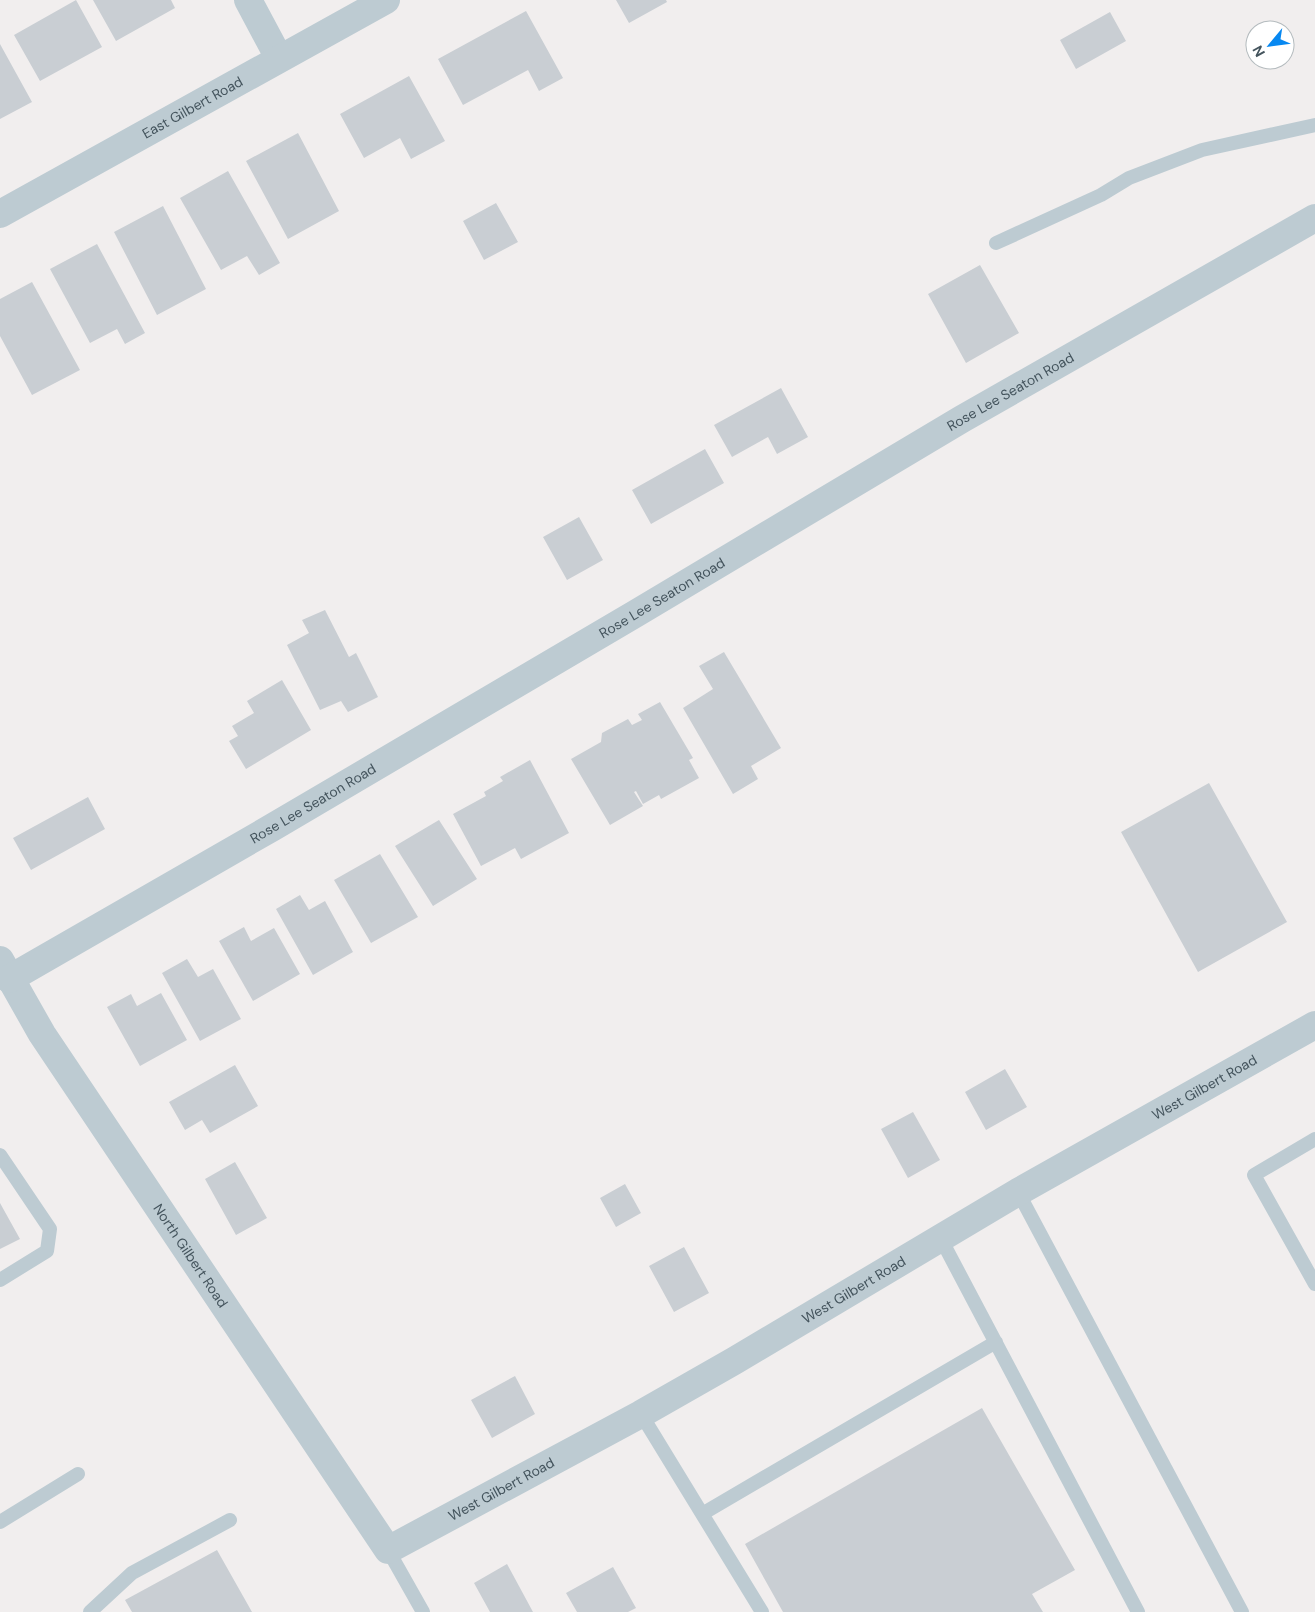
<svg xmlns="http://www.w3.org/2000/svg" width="1315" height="1612" viewBox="0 0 1315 1612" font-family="'DM Sans',sans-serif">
<rect width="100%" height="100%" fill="#f1eeee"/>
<path fill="#c9ced3" d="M76 0 102 47 40 81 14 35Z
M93 0H171L175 8 116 41Z
M616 0H666L667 2 629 23Z
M526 11 563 78 539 91 528 70 463 105 438 59Z
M1110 12 1126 41 1076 69 1060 40Z
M0 44 32 102 0 119Z
M409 76 445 141 411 159 400 138 364 158 340 114Z
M298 133 339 211 288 239 246 161Z
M228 171 280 263 259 275 247 256 221 270 180 198Z
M496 203 518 242 484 260 463 221Z
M163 206 206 289 157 315 114 232Z
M97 244 145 333 125 344 117 329 90 343 50 269Z
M980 265 1019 333 966 363 928 294Z
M32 282 80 370 32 395 0 336V299Z
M781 388 808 437 777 454 768 437 732 457 714 425Z
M705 449 724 483 651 524 632 490Z
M579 517 603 560 567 580 543 537Z
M325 610 349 657 356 653 378 697 348 712 341 701 320 710 287 645 309 633 302 620Z
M724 652 781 748 751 766 758 779 733 794 683 708 713 689 699 666Z
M282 680 311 730 246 769 229 741 238 736 232 726 254 713 247 701Z
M660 702 693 758 689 760 699 778 661 799 659 795 643 804 636 791 634 792 643 806 610 825 571 759 601 742 602 733 628 719 632 725 642 720 638 714Z
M530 760 569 833 521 859 515 848 481 866 453 814 486 796 484 792 503 781 500 777Z
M1209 783 1287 922 1198 972 1121 832Z
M88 797 105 829 31 870 13 838Z
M439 820 477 879 433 906 395 846Z
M380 854 418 917 371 943 334 880Z
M300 895 309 910 325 901 353 952 313 975 276 909Z
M244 927 251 941 274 928 300 974 253 1001 219 941Z
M187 959 198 977 213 969 241 1019 200 1041 162 973Z
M161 993 187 1040 140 1066 107 1007 131 994 137 1006Z
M235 1065 258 1106 210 1133 202 1120 185 1130 169 1102Z
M1005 1069 1027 1107 986 1130 965 1092Z
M913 1112 940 1160 908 1178 881 1129Z
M235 1162 267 1218 236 1235 205 1179Z
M625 1184 641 1213 616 1227 600 1198Z
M0 1203 20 1239 0 1249Z
M684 1247 709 1293 674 1312 649 1266Z
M515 1376 535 1414 492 1438 471 1400Z
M982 1408 1075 1570 1032 1594 1043 1612H783L745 1544Z
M217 1550 252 1612H132L125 1600Z
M507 1564 533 1612H490L474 1583Z
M613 1567 636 1608 628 1612H577L566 1593Z"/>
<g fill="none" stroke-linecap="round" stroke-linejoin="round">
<path stroke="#bdcbd2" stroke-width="14" d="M996 243 1101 195 1129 178 1202 150 1315 125
M1315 1139 1254 1175 1315 1284
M0 1155 50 1229 47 1251 0 1280
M1018 1192 1242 1612
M941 1239 1138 1612
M641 1414 762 1612
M702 1514 996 1342
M0 1522 78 1474
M388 1550 423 1612
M90 1612 132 1573 230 1520"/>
<g stroke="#bdcbd2" stroke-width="28">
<path d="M248 0 279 58"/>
<path id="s1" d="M0 214 386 0"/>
<path id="s2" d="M0 960 42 1034 388 1550 641 1414 734 1361 1018 1192 1315 1025"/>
<path id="s3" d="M9 979 273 827 635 614 962 419 1315 218"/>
</g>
</g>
<g text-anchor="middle" stroke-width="4.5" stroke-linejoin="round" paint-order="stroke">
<g font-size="14" fill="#44545d" stroke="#fff">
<text dy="5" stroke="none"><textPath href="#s1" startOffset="220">East Gilbert Road</textPath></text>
<text dy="5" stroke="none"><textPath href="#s3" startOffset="1161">Rose Lee Seaton Road</textPath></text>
<text dy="5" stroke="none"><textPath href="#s3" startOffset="756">Rose Lee Seaton Road</textPath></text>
<text dy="5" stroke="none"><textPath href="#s3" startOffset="351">Rose Lee Seaton Road</textPath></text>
<text dy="5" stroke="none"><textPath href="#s2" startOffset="1645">West Gilbert Road</textPath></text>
<text dy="5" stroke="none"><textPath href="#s2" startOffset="352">North Gilbert Road</textPath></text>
<text dy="5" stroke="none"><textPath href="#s2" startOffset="1240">West Gilbert Road</textPath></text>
<text dy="5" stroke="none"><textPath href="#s2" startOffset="835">West Gilbert Road</textPath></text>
</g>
</g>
<g transform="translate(1270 45) rotate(241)"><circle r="24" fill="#ffffff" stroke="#b4bbbe"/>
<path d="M0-4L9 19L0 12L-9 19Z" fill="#0788f1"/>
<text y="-8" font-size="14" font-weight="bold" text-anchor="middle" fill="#44545d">N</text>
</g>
</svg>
